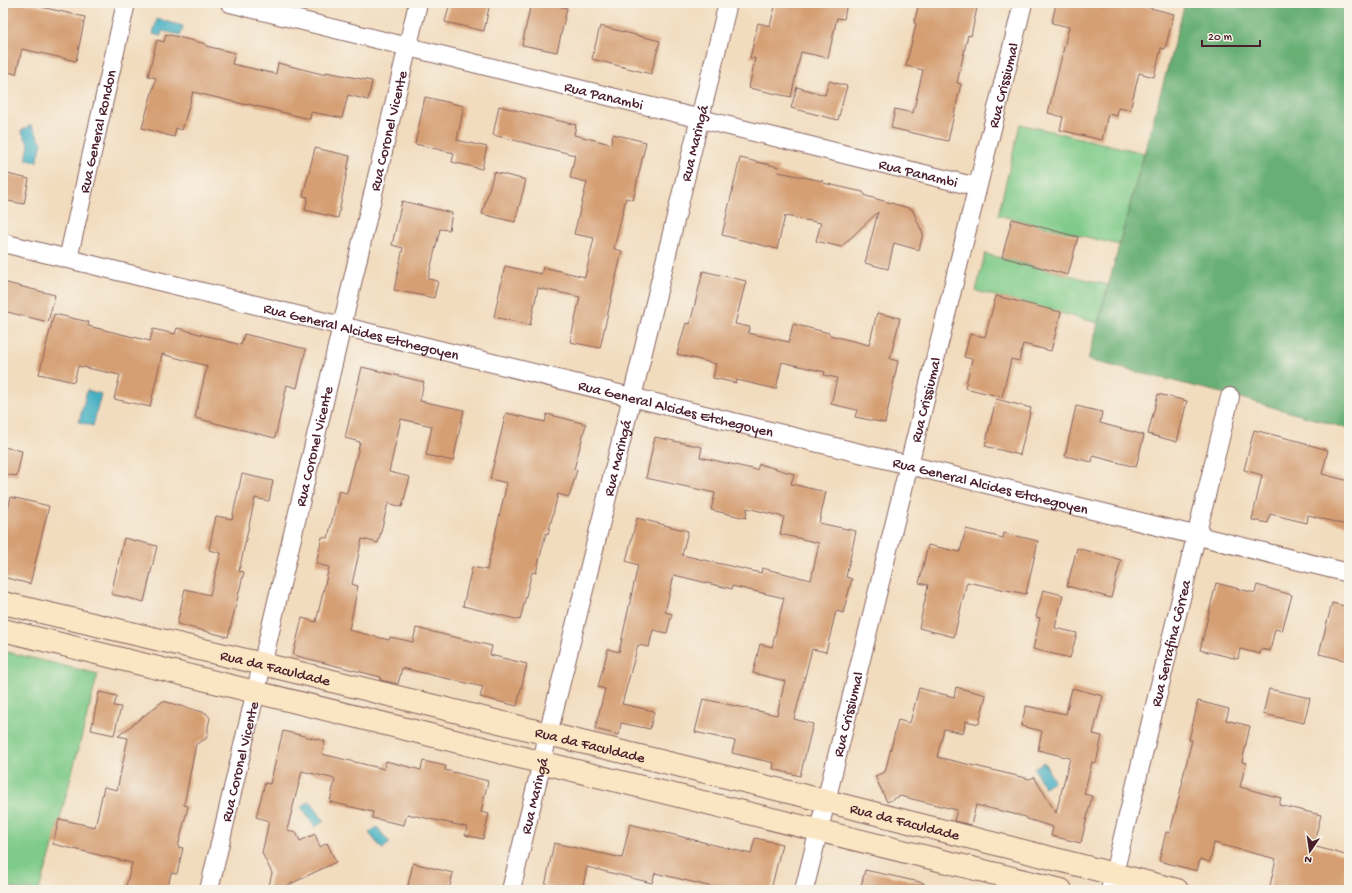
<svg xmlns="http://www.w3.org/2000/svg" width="1352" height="893" viewBox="0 0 1352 893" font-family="'Gochi Hand',sans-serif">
<rect width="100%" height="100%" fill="#f7f3e8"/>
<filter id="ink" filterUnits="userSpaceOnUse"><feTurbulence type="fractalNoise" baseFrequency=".025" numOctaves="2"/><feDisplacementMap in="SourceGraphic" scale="8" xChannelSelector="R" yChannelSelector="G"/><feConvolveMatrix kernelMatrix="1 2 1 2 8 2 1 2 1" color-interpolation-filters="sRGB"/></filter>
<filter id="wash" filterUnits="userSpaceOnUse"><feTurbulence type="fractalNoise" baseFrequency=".012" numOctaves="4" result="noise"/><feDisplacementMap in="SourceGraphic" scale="16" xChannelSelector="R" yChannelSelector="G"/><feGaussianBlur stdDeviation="0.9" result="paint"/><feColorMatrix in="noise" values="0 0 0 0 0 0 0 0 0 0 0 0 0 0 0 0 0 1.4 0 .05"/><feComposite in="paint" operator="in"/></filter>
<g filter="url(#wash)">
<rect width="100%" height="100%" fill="#f2dcbe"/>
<path fill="#7fcb89" stroke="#64755a" d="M1020 124 1144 153 1119 245 998 215Z
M985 254 1108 285 1098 323 976 291Z
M3 651 98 674 51 853 39 890H22L3 885Z"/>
<path fill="#67af75" stroke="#586750" d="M1185 3H1349V203L1346 218 1349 236V429L1230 395 1088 360Z"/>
<path fill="#44b0c2" stroke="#476876" d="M157 19 183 26 181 35 162 31 161 36 153 34Z
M31 125 42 143 37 162 26 159 29 145 21 131Z
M87 390 101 394 93 426 79 422Z
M1044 762 1054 781 1044 787 1034 768Z
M310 801 324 821 315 827 301 807Z
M377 827 390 843 382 849 369 833Z"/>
<g id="blocks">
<path fill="#d59f73" d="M3 3H24L85 17 76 61 22 49 16 74 3 71Z
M450 3H490L484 31 445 22Z
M531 3H545L567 8 557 52 522 45Z
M776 3H847L844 19 837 18 828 58 801 52 791 97 749 88 755 58H750L758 23 770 26Z
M919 3H978L971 36 968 35 957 83 961 84 948 141 891 128 895 109 913 113 923 70 906 66 916 24 914 23Z
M1056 3H1130L1174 14 1165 49 1161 48 1154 77 1139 73 1130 110 1118 108 1117 116 1108 114 1102 140 1060 130 1063 117 1048 113 1069 27 1052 23Z
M600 26 660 41 651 74 592 59Z
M166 34 206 44V46L235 53 232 64 276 74 278 63 326 75V72L372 81 368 100 348 95 342 118 311 112 310 119 248 104 247 105 193 92 182 130 176 128 174 137 142 128 156 78 148 76 157 40 164 42Z
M829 81 847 86 838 120 791 108 797 87 825 95Z
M425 97 464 106 457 140 487 147 482 169 452 162 454 153 415 144Z
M499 106 576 125 574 135 611 144 613 134 646 142 633 200 626 198 614 249 622 251 600 348 570 342 580 297 538 288 530 325 494 317 505 266 541 274 543 267 585 277 594 238 574 234 587 182 570 178 575 155 493 135Z
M315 148 350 156 338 218 305 210 308 197 303 196Z
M740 158 779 167 778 172 823 181V183L863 192 866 196 912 209 923 234 919 250 894 243 888 269 865 263 878 212 841 247 816 241 821 223 785 216 777 249 722 235Z
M494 172 526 180 515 222 482 214Z
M3 173 29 179 24 204 3 200Z
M402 201 452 213 449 230 440 229 428 279 438 281 434 298 394 290 403 248 392 245Z
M1012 219 1078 237 1068 275 1002 257Z
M703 271 746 281 735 324 750 327 748 333 789 342 793 324 829 333V335L869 345 877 313 900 318 890 359 898 361 885 423 855 417 857 410 831 404 837 378 824 375 825 372 782 362 776 389 737 380 736 383 713 378 716 364 677 354 686 323 690 324Z
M3 282 55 295 48 322 3 311Z
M996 296 1061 312 1051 351 1023 344 1019 361 1011 359 1002 397 965 388 972 359 964 357 970 334 985 337Z
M54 314 89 322 88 326 150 341 153 329 175 334 177 328 241 345 244 334 306 349 297 388 287 385 275 438 195 418 207 366 162 354 150 407 114 399 120 375 78 366 74 382 39 374Z
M362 367 424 382 420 401 464 410 453 461 426 455 432 426 401 419 389 472 410 477 402 507 388 503 378 543 362 539 352 584 358 586 349 630 389 640 390 637 413 642 416 628 492 646 490 655 527 664 517 706 480 697 483 687 402 668 398 684 380 680 381 677 293 655 302 618 316 622 329 567 316 564 322 537 328 538 339 491 347 493 360 442 345 438Z
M1158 394 1187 401 1177 442 1148 434Z
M996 399 1031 408 1020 455 985 446Z
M1076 406 1102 412 1100 423 1144 435 1136 467 1093 456 1092 462 1065 456Z
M506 413 545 422 547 414 586 424 574 469 577 470 569 497 558 494 548 534 546 533 536 573 532 572 520 620 463 606 472 567 487 570 498 522 507 483 490 479Z
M1254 430 1302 442V443L1328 450 1322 474 1349 481V515L1346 525 1308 515 1307 523 1270 514 1268 523 1252 520 1262 475 1244 470Z
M655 437 702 447 700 457 757 470 759 464 794 474 791 484 826 492 819 523 856 531 846 577 852 579 843 613 836 611 826 652 812 649 794 719 813 724 800 776 773 769 774 763 732 753 735 741 695 732 703 699 777 715 785 681 753 673 760 644 772 647 784 598 732 586V589L674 575 665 612 672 614 667 633 653 630 649 647 638 645 622 704 654 711 650 729 621 723 619 735 595 729 605 689 598 687 608 649 619 652 638 565 626 561 637 518 688 531 682 555 761 573 762 568 811 580 819 543 780 534 784 517 747 508 746 518 711 510 715 493 646 478Z
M3 447 22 451 17 476 3 474Z
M242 474 273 481 269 501 255 498 239 571 244 572 228 637 177 624 185 589 210 595 221 553 209 550 216 516 232 519Z
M11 497 49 506 30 584 3 577V530Z
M966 529 1003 538 1004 533 1038 541 1026 594 967 582 954 637 919 628 928 585 919 583 928 545 960 552Z
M124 538 157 546 144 602 111 594Z
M1077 548 1121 560 1111 598 1067 586Z
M1216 583 1255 593 1257 585 1292 595 1282 631 1275 629 1270 651 1261 649 1260 654 1240 649 1238 659 1200 650Z
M1043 590 1063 595 1055 628 1077 633 1070 658 1033 649 1040 618 1036 617Z
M1332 603 1349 607V661L1319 654Z
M956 687 986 695 979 724 966 721 963 733 944 729 937 757 1030 779 1034 777 1056 813 1070 758 1038 750 1042 731 1021 726 1026 706 1066 714 1072 688 1103 696 1093 734 1102 736 1096 763 1092 762 1084 794 1092 796 1081 843 1051 836 1053 827 1027 819 1026 817 976 805 971 825 954 821 957 810 900 796 887 802 875 776 885 772 898 720 910 723 919 688 954 697Z
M1269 689 1310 698 1304 723 1263 714Z
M99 692 117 696 114 706 121 707 114 735 91 730Z
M163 701 206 713 210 718 208 727V734L206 739 196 744 184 805 188 806 178 847 183 848 177 874 171 873 167 890H125L132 863 53 844 59 819 95 827 104 787 117 790 128 738 118 736Z
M1198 701 1229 709 1226 720 1250 726 1242 762 1246 763 1240 787 1281 798 1279 805 1321 815 1313 846 1349 856V874L1345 890H1269L1276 859 1214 843 1210 862 1200 859 1197 871 1159 861 1166 832 1170 833 1183 781H1182L1192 740H1189Z
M283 731 325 741 322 754 384 769 386 761 421 770 423 761 446 766 445 770 488 781 481 812 489 814 483 839 465 835 467 827 407 814 404 825 372 818 373 812 330 802 335 779 302 771 287 830 296 832 300 841 315 834 320 847 327 843 336 862 278 890H268L272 873 262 853 269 821 256 817 265 783 270 784Z
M630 824 751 854 755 838 782 844 771 890H725L655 873 652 883 587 867 582 890H562L545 886 554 843 622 858Z
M413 863 453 873 449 890H407Z
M865 870 924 883 923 890H860Z"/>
</g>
</g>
<g filter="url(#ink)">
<use href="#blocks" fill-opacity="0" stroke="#85615e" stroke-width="1"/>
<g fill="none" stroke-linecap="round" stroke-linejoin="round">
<defs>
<g id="street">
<path id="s1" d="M230 3 977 187"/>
<path id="s2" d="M3 243 1349 573"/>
<path id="s3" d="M68 259 126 3"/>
<path id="s4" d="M209 890 418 3"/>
<path id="s5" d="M511 890 542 762 548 734 632 397 728 3"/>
<path id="s6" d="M804 890 1023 3"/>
<path id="s7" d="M1110 890 1230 397"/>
</g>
<g id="secondary">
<path id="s8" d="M3 603 263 664 548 734 826 801 1177 890"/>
<path d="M3 630 1061 890"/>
</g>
</defs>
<use href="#street" stroke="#85615e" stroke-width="20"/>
<use href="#secondary" stroke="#85615e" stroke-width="24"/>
<use href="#street" stroke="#fff" stroke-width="18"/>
<use href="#secondary" stroke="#fbe6c4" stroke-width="22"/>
</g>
</g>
<g text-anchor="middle" stroke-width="3.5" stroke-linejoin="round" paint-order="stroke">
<g font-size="15" fill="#4a1f2b" stroke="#f7f3e8">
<text dy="5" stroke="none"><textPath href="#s6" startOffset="829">Rua Crissiumal</textPath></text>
<text dy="5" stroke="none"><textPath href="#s1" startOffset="385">Rua Panambi</textPath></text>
<text dy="5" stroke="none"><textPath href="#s3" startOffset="131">Rua General Rondon</textPath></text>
<text dy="5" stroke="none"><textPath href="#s4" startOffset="780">Rua Coronel Vicente</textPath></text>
<text dy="5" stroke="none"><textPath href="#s5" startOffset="769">Rua Maringá</textPath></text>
<text dy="5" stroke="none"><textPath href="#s1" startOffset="709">Rua Panambi</textPath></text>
<text dy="5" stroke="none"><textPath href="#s2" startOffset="369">Rua General Alcides Etchegoyen</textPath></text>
<text dy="5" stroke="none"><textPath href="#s6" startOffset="505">Rua Crissiumal</textPath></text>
<text dy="5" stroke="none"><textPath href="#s2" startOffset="693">Rua General Alcides Etchegoyen</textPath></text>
<text dy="5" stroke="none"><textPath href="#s4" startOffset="456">Rua Coronel Vicente</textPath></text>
<text dy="5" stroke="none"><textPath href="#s5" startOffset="445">Rua Maringá</textPath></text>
<text dy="5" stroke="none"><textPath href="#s2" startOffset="1017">Rua General Alcides Etchegoyen</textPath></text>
<text dy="5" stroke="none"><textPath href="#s7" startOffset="254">Rua Serrafina Côrrea</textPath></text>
<text dy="5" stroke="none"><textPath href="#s8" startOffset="280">Rua da Faculdade</textPath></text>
<text dy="5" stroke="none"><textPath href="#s6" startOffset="181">Rua Crissiumal</textPath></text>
<text dy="5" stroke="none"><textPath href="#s8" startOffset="604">Rua da Faculdade</textPath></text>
<text dy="5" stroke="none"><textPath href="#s4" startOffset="132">Rua Coronel Vicente</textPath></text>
<text dy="5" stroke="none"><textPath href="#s5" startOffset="97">Rua Maringá</textPath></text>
<text dy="5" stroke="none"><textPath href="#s8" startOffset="928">Rua da Faculdade</textPath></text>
</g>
</g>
<rect width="1352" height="893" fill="none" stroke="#f7f3e8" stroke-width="16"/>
<g transform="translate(1310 851) rotate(193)" stroke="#f7f3e8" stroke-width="3" paint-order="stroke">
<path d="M0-3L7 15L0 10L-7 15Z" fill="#4a1f2b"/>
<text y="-6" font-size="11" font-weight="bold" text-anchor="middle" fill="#4a1f2b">N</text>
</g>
<path d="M1202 40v6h58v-6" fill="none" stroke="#4a1f2b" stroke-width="2"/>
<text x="1208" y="40" font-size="12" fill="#4a1f2b" stroke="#f7f3e8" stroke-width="3" paint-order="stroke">20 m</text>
</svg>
